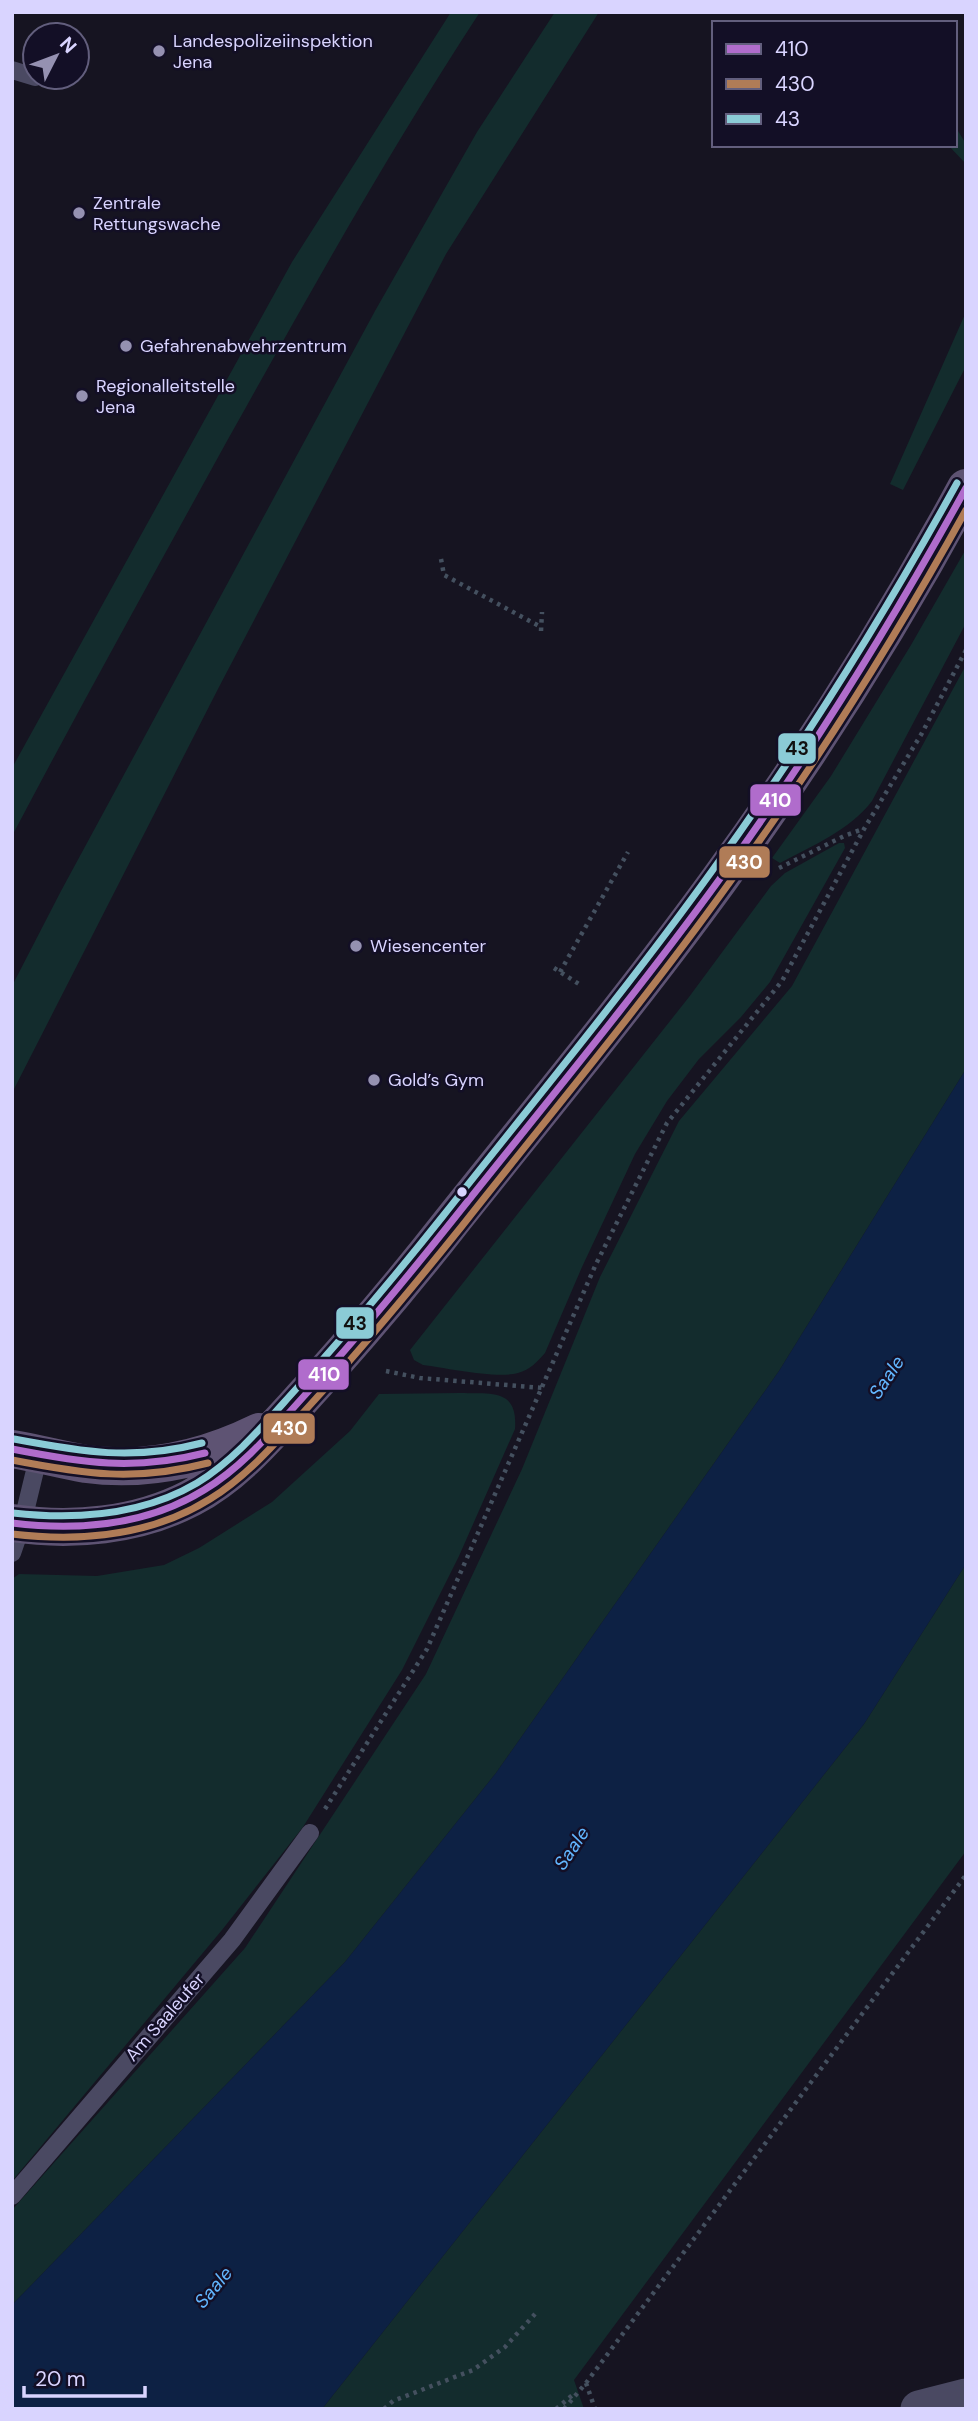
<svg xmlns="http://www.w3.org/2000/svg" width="978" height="2421" viewBox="0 0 978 2421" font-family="'DM Sans',sans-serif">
<rect width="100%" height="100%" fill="#161421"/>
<path fill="#132c2d" d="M451 12H480C389 151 308 296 227 441 155 572 82 703 12 836V768L292 262Z
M555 12H599L446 254 219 687 12 1093V986L61 891 375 311 477 132Z
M955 126 966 144V164L948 145H955Z
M966 312V366L903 490 890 484Z
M966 549V623L872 801C849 831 813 845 780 863L772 858 831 776 911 645Z
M966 665V1069L779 1371 496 1773 345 1962 12 2305V2210L245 1948 426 1674 522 1469 600 1277 679 1121 792 986Z
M839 843H844L845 848 770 982 741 1017 699 1059 667 1101 635 1154 582 1267 545 1353C538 1361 530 1370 518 1373 496 1379 447 1368 423 1365L414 1360 410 1350 689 997 771 886 785 873Z
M460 1393C491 1394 518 1388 515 1429L459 1556 402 1670 303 1827 222 1930 12 2181V1579L19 1574 97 1576 164 1565 199 1548 272 1502 350 1431 379 1394Z
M966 1564V1851L574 2380 584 2409H322L864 1724Z"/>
<path fill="#0d2144" d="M966 1069V1564L864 1724 322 2409H12V2305L345 1962 496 1773 779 1371Z"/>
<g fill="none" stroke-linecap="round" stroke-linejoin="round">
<path stroke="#44505f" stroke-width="4.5" stroke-dasharray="3.5 5" stroke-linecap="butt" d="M441 559 444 575 541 627
M541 631 542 612
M779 868 844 836 863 829
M554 968 582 986
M560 972 628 852
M386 1371 420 1378 543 1388
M325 1809 427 1649 596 1264 667 1123 782 981 864 829 922 733 966 650
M586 2383 595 2409
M384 2409 393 2401 473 2370 505 2347 535 2314
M556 2409 575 2393
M564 2409 586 2383 966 1875"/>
<path stroke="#4a4962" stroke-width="18" d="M12 70 35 77
M12 1553 22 1524 39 1454
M12 2196 232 1940 310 1833"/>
<path stroke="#4a4962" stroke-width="37" d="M919 2409 966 2397"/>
<path stroke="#5e5373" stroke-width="38" d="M12 1449C37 1453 62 1460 86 1464 146 1472 206 1458 259 1432
M12 1523C72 1532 137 1526 191 1498 233 1476 264 1440 295 1406 350 1346 402 1285 452 1221 542 1108 634 997 719 880 810 755 893 623 966 488"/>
<defs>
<path id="bus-1" d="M12 1449C83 1463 134 1471 205 1453
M12 1523C78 1531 146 1526 204 1490 244 1466 274 1429 305 1395 356 1339 405 1280 452 1221 542 1108 634 997 719 880 810 755 891 624 966 488"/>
<path id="bus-2" d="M12 1460C84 1474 135 1482 208 1463
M12 1534C80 1542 151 1536 210 1499 249 1475 280 1438 311 1404 363 1347 413 1287 462 1226 551 1113 643 1003 727 886 815 766 894 640 966 510"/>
<path id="bus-3" d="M14 1439C83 1452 133 1461 202 1443
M13 1513C76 1520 141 1516 197 1483 236 1459 266 1422 297 1388 348 1332 396 1275 443 1216 534 1101 627 989 712 871 802 747 883 617 957 483"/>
</defs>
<use href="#bus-1" stroke="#130f26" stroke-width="12"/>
<use href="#bus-2" stroke="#130f26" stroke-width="12"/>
<use href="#bus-3" stroke="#130f26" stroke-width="12"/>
<use href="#bus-1" stroke="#b06ccc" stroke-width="7"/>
<use href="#bus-2" stroke="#b07c57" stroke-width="7"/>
<use href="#bus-3" stroke="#8bcbd6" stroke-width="7"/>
</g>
<g fill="#9591b1" stroke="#130f26" stroke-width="2.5">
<circle cx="159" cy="51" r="7"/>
<circle cx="79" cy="213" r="7"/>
<circle cx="126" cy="346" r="7"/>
<circle cx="82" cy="396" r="7"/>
<circle cx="356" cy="946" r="7"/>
<circle cx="374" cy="1080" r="7"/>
</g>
<circle fill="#d9d4ff" stroke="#130f26" stroke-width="2.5" cx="462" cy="1192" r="6"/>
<g text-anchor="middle" stroke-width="5" stroke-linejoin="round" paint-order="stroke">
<g font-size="18" fill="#d9d4ff" stroke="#130f26" text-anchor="start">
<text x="173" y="47">Landespolizeiinspektion<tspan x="173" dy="21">Jena</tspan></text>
<text x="93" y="209">Zentrale<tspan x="93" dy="21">Rettungswache</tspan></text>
<text x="140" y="352">Gefahrenabwehrzentrum</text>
<text x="96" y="392">Regionalleitstelle<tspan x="96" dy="21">Jena</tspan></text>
<text x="370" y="952">Wiesencenter</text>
<text x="388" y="1086">Gold’s Gym</text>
</g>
<g font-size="18" fill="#d9d4ff" stroke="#130f26">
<text transform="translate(165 2017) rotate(-49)" y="6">Am Saaleufer</text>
</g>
<g font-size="19" font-style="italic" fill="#62b6ff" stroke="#130f26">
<text transform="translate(886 1377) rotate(-56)" y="7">Saale</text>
<text transform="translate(571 1848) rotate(-56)" y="7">Saale</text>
<text transform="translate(213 2287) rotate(-50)" y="7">Saale</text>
</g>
</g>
<g stroke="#130f26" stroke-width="2.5">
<rect x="777" y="732" width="40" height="33" rx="7" fill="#8bcbd6"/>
<rect x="749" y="783" width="53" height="34" rx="7" fill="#b06ccc"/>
<rect x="718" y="845" width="53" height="34" rx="7" fill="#b07c57"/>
<rect x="335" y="1306" width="40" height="34" rx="7" fill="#8bcbd6"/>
<rect x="297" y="1358" width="53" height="33" rx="7" fill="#b06ccc"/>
<rect x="262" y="1412" width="54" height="33" rx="7" fill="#b07c57"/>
</g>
<g font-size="19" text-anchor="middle" font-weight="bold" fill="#fff">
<text x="775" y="807">410</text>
<text x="744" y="869">430</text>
<text x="324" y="1381">410</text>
<text x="289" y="1435">430</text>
</g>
<g font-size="19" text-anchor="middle" font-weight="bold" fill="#111">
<text x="797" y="755">43</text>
<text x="355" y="1330">43</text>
</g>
<rect width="978" height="2421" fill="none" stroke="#d9d4ff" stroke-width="28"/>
<rect x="712" y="21" width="245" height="126" fill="#130f26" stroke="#625e7d" stroke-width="2"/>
<rect x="726" y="44" width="35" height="10" fill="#b06ccc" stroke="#625e7d" stroke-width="2"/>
<text x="775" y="56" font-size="21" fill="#d9d4ff">410</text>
<rect x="726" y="79" width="35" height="10" fill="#b07c57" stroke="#625e7d" stroke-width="2"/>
<text x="775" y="91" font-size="21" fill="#d9d4ff">430</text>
<rect x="726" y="114" width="35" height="10" fill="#8bcbd6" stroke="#625e7d" stroke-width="2"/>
<text x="775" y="126" font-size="21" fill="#d9d4ff">43</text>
<g transform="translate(56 56) rotate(48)"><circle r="33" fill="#130f26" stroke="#625e7d" stroke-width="2"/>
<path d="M0-5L12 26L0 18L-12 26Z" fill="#9591b1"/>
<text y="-10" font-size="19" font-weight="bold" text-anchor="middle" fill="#d9d4ff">N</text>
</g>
<path d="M24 2386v10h121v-10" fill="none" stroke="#d9d4ff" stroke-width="3.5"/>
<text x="35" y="2386" font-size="21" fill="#d9d4ff" stroke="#130f26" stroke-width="5" paint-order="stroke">20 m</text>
</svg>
